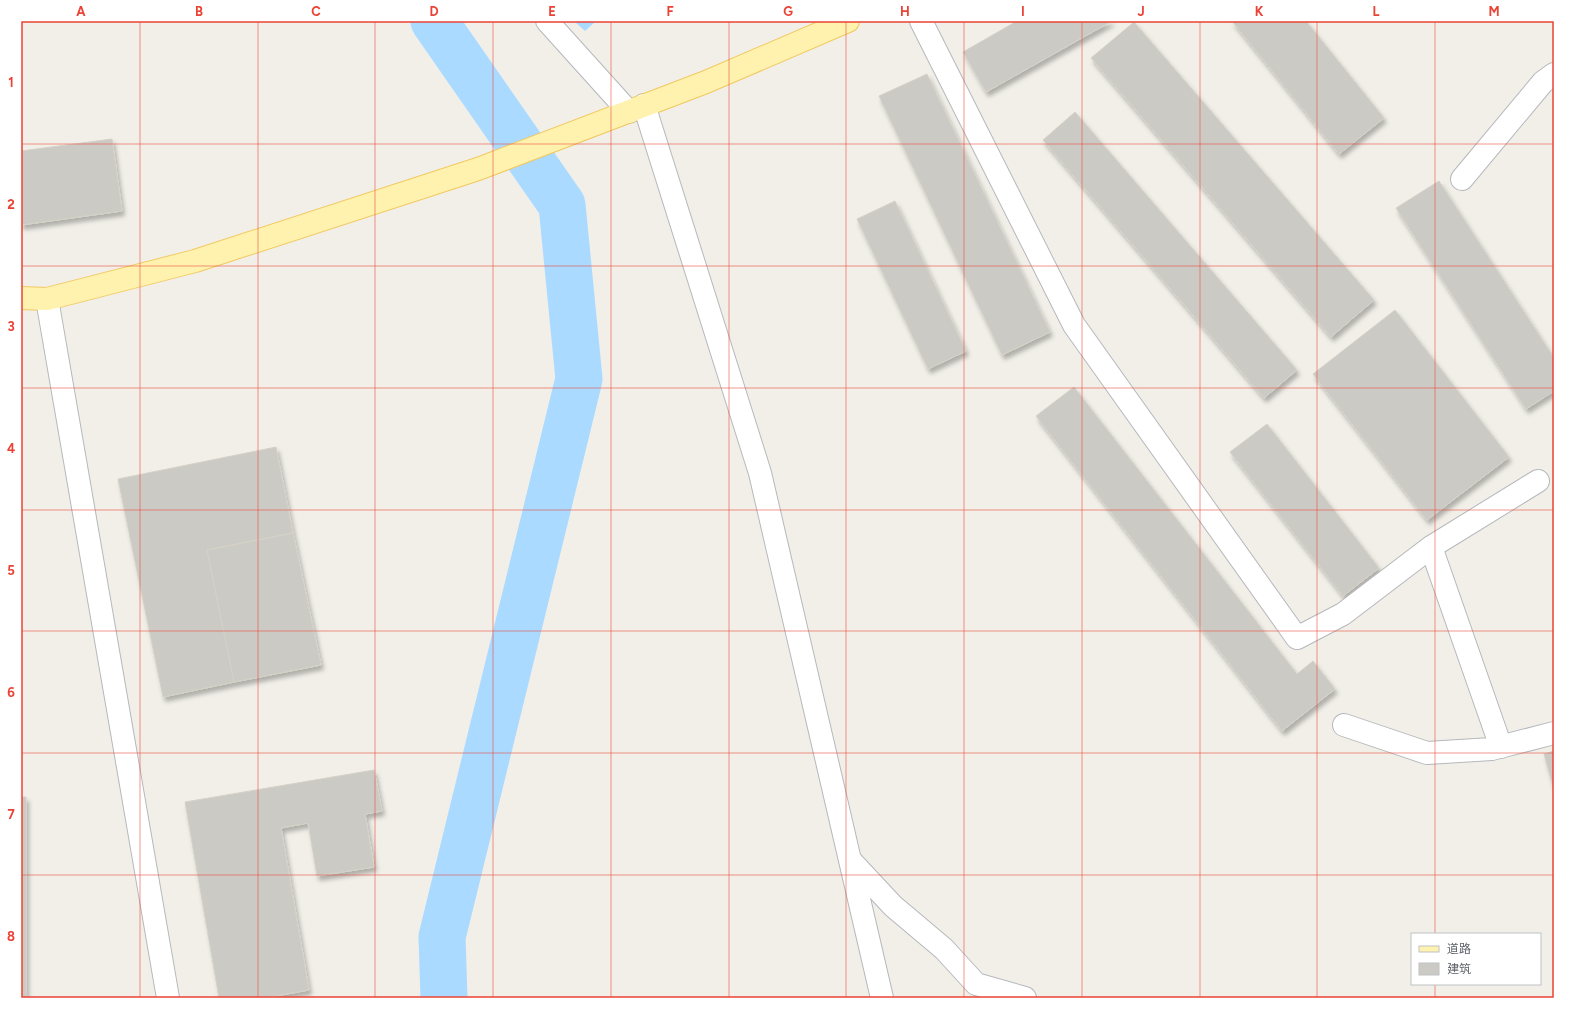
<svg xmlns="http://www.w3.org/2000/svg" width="1575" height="1019" viewBox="0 0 1575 1019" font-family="Figtree,'Noto Sans SC',sans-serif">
<defs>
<filter id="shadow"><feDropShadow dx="2.5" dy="4.5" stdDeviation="2" flood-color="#0004"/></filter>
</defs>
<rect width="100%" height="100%" fill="#f1efe8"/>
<path fill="#aadaff" d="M574 21H596L585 31Z"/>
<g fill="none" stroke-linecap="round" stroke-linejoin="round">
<path stroke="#aadaff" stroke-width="47" d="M434 21 562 205 579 379 442 937 444 998"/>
</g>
<path fill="#cccac5" stroke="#d6d1c6" filter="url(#shadow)" d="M1017 21H1112L986 92 963 52Z
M1232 21H1306L1384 118 1339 154Z
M1134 22 1374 300 1331 337 1091 58Z
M927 74 1050 332 1002 355 879 96Z
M1075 112 1297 370 1264 398 1043 140Z
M112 139 122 211 21 225V151Z
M1439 181 1554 358V391L1526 409 1396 208Z
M895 201 966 351 928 369 857 219Z
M1395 310 1509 457 1427 520 1313 374Z
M1074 387 1297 674 1313 661 1335 689 1282 731 1036 416Z
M1267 424 1379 568 1343 596 1230 452Z
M276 447 293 533 207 550 234 682 163 697 118 479Z
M293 533 321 665 234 682 207 550Z
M1554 751V790L1544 754Z
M374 770 382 811 365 814 374 867 317 876 308 823 281 828 309 990 264 998H219L185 802Z
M21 797H26V998H21Z"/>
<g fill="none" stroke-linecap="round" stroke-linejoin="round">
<defs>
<path id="minor" d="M547 21 629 112
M921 21 1074 325 1297 638 1343 614 1431 547 1538 481
M644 105 760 473 882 998
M1462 179 1543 82 1554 74
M47 299 168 998
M1431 547 1501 747
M1344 725 1427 753 1492 749 1554 733
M851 861 893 906 944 949 976 984 1025 998"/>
<path id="major" d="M21 298 47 299 195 261 478 169 706 82 848 21"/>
</defs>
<use href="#minor" stroke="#b5b8bc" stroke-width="24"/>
<use href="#major" stroke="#f2c960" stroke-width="24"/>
<use href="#minor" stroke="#fff" stroke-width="22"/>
<use href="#major" stroke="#fff2af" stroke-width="22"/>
</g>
<path fill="none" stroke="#ea4335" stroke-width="1" stroke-opacity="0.55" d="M140 21V998M258 21V998M375 21V998M493 21V998M611 21V998M729 21V998M846 21V998M964 21V998M1082 21V998M1200 21V998M1317 21V998M1435 21V934M21 144H1554M21 266H1554M21 388H1554M21 510H1554M21 631H1554M21 753H1554M21 875H1554M1435 984V998"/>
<rect width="1575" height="1019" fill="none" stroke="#ffffff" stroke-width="44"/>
<rect x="1411" y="933" width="130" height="52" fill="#ffffff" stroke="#bfc1c3"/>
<rect x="1419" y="946" width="20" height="6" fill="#fff2af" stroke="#bfc1c3"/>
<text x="1447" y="953" font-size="12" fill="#5f6368">道路</text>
<rect x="1419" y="963" width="20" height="12" fill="#cccac5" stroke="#bfc1c3"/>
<text x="1447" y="973" font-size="12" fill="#5f6368">建筑</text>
<rect x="22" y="22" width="1531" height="975" fill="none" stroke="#ea4335" stroke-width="1.5"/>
<g font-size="13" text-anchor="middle" font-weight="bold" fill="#ea4335">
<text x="81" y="16">A</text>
<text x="199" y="16">B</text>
<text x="316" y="16">C</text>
<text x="434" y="16">D</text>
<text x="552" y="16">E</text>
<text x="670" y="16">F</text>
<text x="788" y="16">G</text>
<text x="905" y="16">H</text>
<text x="1023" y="16">I</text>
<text x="1141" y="16">J</text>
<text x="1259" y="16">K</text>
<text x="1376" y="16">L</text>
<text x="1494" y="16">M</text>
<text x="11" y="87">1</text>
<text x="11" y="209">2</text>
<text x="11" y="331">3</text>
<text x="11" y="453">4</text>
<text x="11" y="575">5</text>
<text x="11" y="697">6</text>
<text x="11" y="819">7</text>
<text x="11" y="941">8</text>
</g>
</svg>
